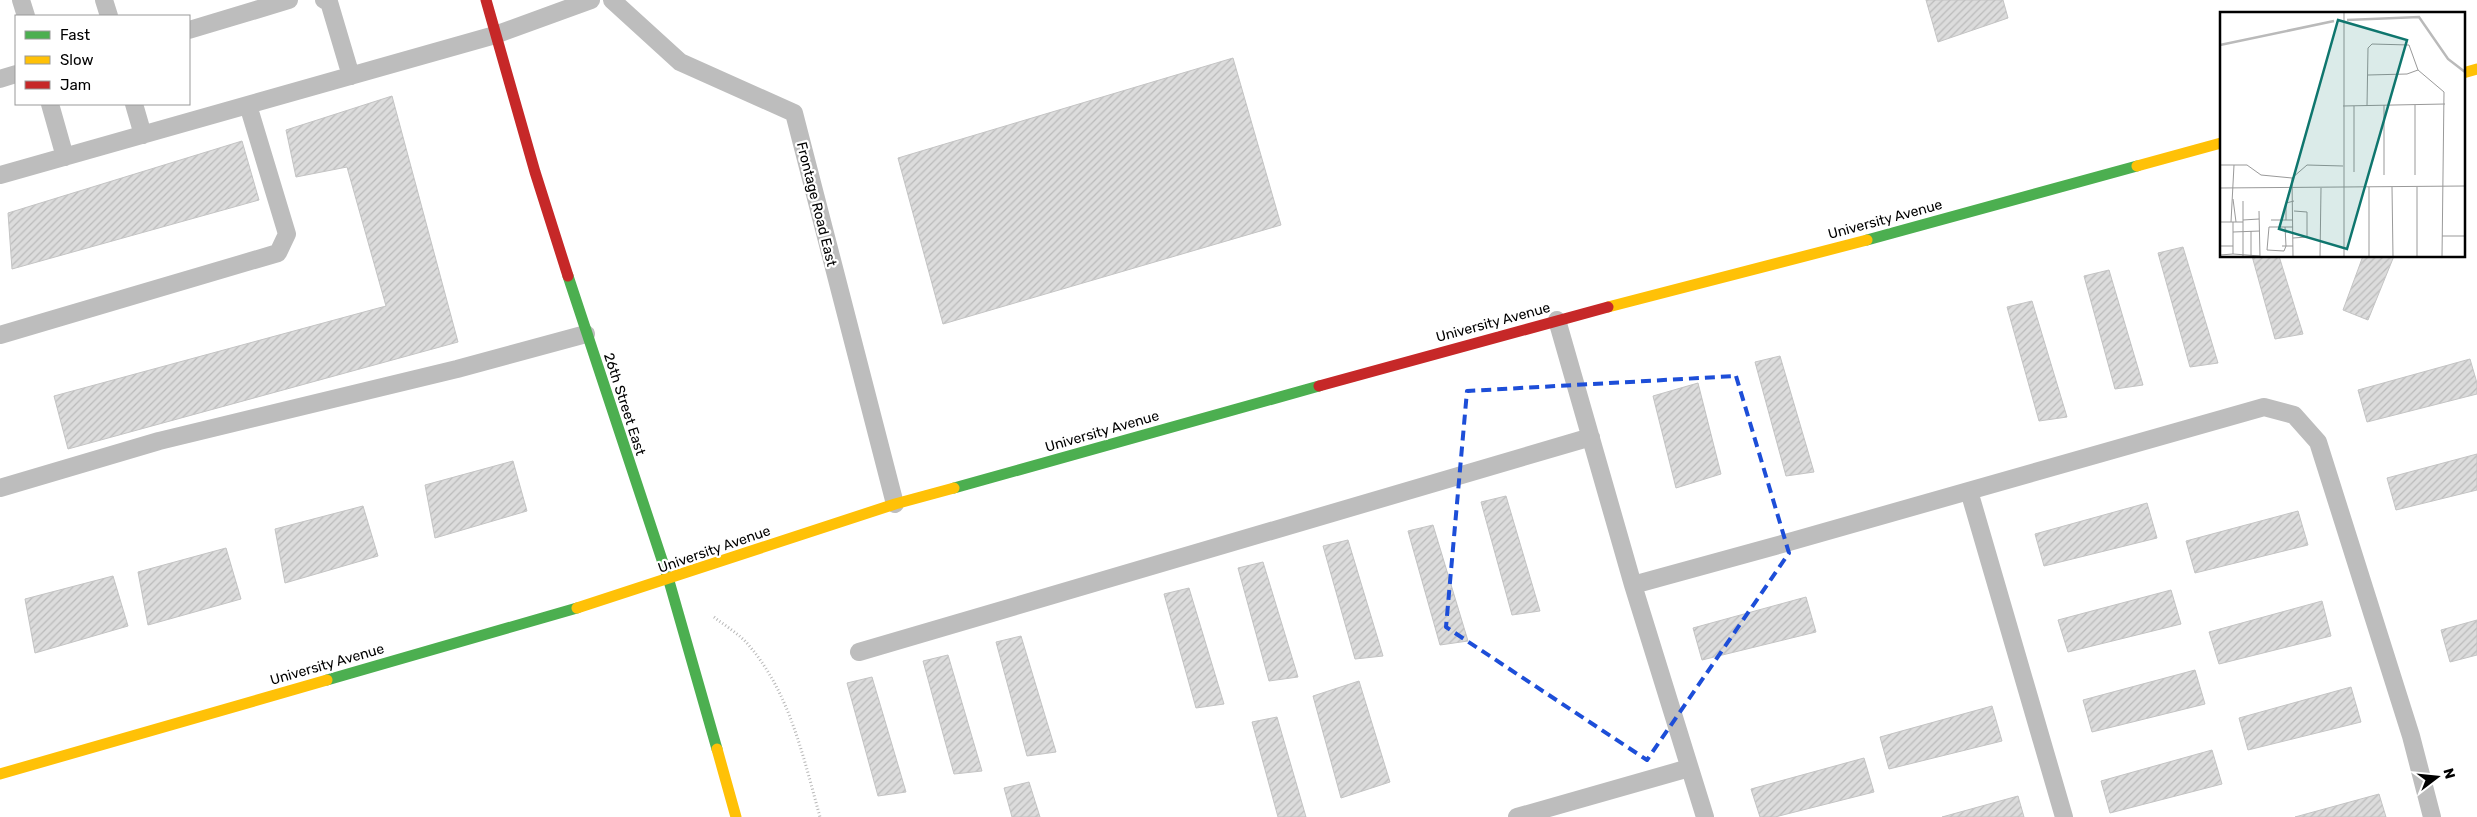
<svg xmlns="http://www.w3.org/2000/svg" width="2477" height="817" viewBox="0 0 2477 817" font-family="Rubik,sans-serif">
<defs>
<pattern id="building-hatch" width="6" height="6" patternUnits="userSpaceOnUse" patternTransform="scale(1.25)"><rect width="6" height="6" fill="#dcdcdc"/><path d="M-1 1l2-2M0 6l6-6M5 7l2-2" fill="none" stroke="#bbb"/></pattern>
</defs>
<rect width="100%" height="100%" fill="#fff"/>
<path fill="url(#building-hatch)" stroke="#c4c4c4" d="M1926 0H2003L2008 18 1938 42Z
M1233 58 1281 225 943 324 898 158Z
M392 96 458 342 68 449 54 396 386 306 347 167 296 177 286 130Z
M242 141 259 200 12 269 8 213Z
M2183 247 2218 363 2190 367 2158 253Z
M2252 256H2279L2303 334 2275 339Z
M2363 256H2394L2368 320 2343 310Z
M2109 270 2143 385 2115 389 2084 276Z
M2032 301 2067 417 2039 421 2007 307Z
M1780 356 1814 472 1786 476 1755 362Z
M2470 359 2477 383V394L2367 422 2358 390Z
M1698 383 1721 474 1676 488 1653 396Z
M2477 454V490L2396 510 2387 478Z
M513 461 527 511 435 538 425 485Z
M1506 496 1540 611 1512 615 1481 502Z
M2147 503 2157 538 2044 566 2035 534Z
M363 506 378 556 285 583 275 529Z
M2298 511 2308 545 2195 573 2186 541Z
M1433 525 1468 641 1440 645 1408 531Z
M1348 540 1383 656 1355 659 1323 546Z
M226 548 241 599 148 625 138 572Z
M1263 562 1298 677 1269 681 1238 568Z
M113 576 128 626 35 653 25 599Z
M1189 588 1224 704 1196 708 1164 594Z
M2171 590 2181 624 2068 652 2058 620Z
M1806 597 1816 632 1702 660 1693 628Z
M2322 601 2331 636 2219 664 2209 632Z
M2477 620V655L2450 662 2441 630Z
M1021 636 1056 752 1027 756 996 642Z
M948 655 982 771 954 774 923 661Z
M2195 670 2205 704 2092 732 2083 700Z
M872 677 906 792 878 796 847 683Z
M1359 681 1390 782 1341 798 1313 696Z
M2351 687 2361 722 2248 750 2239 718Z
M1992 706 2002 741 1889 769 1880 737Z
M1277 717 1306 817H1278L1252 722Z
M2212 750 2222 784 2110 813 2101 781Z
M1864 758 1874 792 1775 817H1760L1751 789Z
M1029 782 1040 817H1012L1004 788Z
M2379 794 2386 817H2295Z
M2018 796 2024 817H1942Z"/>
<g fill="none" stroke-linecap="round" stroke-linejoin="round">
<path stroke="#b8b8b8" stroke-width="3" stroke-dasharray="1 2.5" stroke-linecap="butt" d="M714 617C724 625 736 632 745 641 789 689 803 756 820 817"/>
<path stroke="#bdbdbd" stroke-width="18" d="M21 0 26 16
M104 0 109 16
M324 0 329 2 351 76
M612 0 680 62 794 113 895 504
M189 30 289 0
M0 79 16 74
M50 104 65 157
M134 104 143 135
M0 175 495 35 591 0
M1557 320 1633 585 1705 817
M0 335 278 253 287 234 248 105
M0 488 159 441 457 369 586 334
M1969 491 2064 817
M1633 585 1775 546 2264 407 2294 415 2318 442 2411 736 2432 817
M859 652 1591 437
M1517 817 1689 768"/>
<path stroke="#4caf50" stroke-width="11" d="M1867 240 2137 166
M568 276 669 581 717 749
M954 488 1319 386
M327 680 577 608"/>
<path stroke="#ffc107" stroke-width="11" d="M2463 73 2477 69
M2137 166 2221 143
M1608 307 1867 240
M577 608 895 504 954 488
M717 749 736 817
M0 774 327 680"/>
<path stroke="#c62828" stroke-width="11" d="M486 0 535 172 568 276
M1319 386 1608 307"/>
</g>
<path fill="none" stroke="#1d4ed8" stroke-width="4" stroke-dasharray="10 6" stroke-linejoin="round" d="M1736 376 1789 553 1647 760 1446 627 1467 391Z"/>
<g text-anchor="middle" stroke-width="4.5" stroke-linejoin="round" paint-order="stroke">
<g font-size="14" fill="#000" stroke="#fff">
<text transform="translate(817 204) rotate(76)" y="5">Frontage Road East</text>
<text transform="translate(1885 219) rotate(-15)" y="5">University Avenue</text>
<text transform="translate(1493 322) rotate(-15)" y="5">University Avenue</text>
<text transform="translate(625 404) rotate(72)" y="5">26th Street East</text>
<text transform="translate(1102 431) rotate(-16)" y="5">University Avenue</text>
<text transform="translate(714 549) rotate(-19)" y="5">University Avenue</text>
<text transform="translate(327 664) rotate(-16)" y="5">University Avenue</text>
</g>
</g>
<g transform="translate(2220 12)">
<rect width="245" height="245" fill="#fff"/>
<path fill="none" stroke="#bababa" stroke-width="2.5" d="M127 8 199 5 228 47 245 60M0 33 114 9"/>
<path fill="none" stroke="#999" stroke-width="1" d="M148 63 187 62 198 58M195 93V163M123 94 225 92M134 94V160M147 94 148 36 152 32 189 33 198 58 224 80 222 245M0 153H27L41 163 72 166 87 153 123 154M164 163V93M72 166 73 245M172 175 173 245M197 175V245M0 176 245 174M13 187 16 210M39 199 40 245M23 208 39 207M51 208H73M66 208V191L74 189M0 210H23M11 210 14 153M31 219V244M13 220 40 219M222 224H245M73 226 87 225V200L74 199M0 234H13V210M62 234H66L65 215M73 234H66L64 239 47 238 49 215H73M13 242 40 244M0 243 13 242V234M23 244V189M100 245 101 176M124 245V0M149 245V175"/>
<path fill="#0f766e" fill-opacity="0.15" stroke="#0f766e" stroke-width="2.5" d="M118 8 187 28 127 237 59 217Z"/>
<rect width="245" height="245" fill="none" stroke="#000" stroke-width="2.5"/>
</g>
<rect x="15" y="15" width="175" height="90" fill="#ffffff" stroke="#999999"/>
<rect x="25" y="31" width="25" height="8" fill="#4caf50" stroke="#999999"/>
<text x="60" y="40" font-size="15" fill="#000000">Fast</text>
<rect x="25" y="56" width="25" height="8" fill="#ffc107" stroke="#999999"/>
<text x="60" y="65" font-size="15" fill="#000000">Slow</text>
<rect x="25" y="81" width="25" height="8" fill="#c62828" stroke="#999999"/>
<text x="60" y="90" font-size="15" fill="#000000">Jam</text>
<g transform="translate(2437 777) rotate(74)" stroke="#ffffff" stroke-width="4" paint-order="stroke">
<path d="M0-4L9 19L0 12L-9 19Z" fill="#000000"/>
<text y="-8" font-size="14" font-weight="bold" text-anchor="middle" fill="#000000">N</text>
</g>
</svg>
